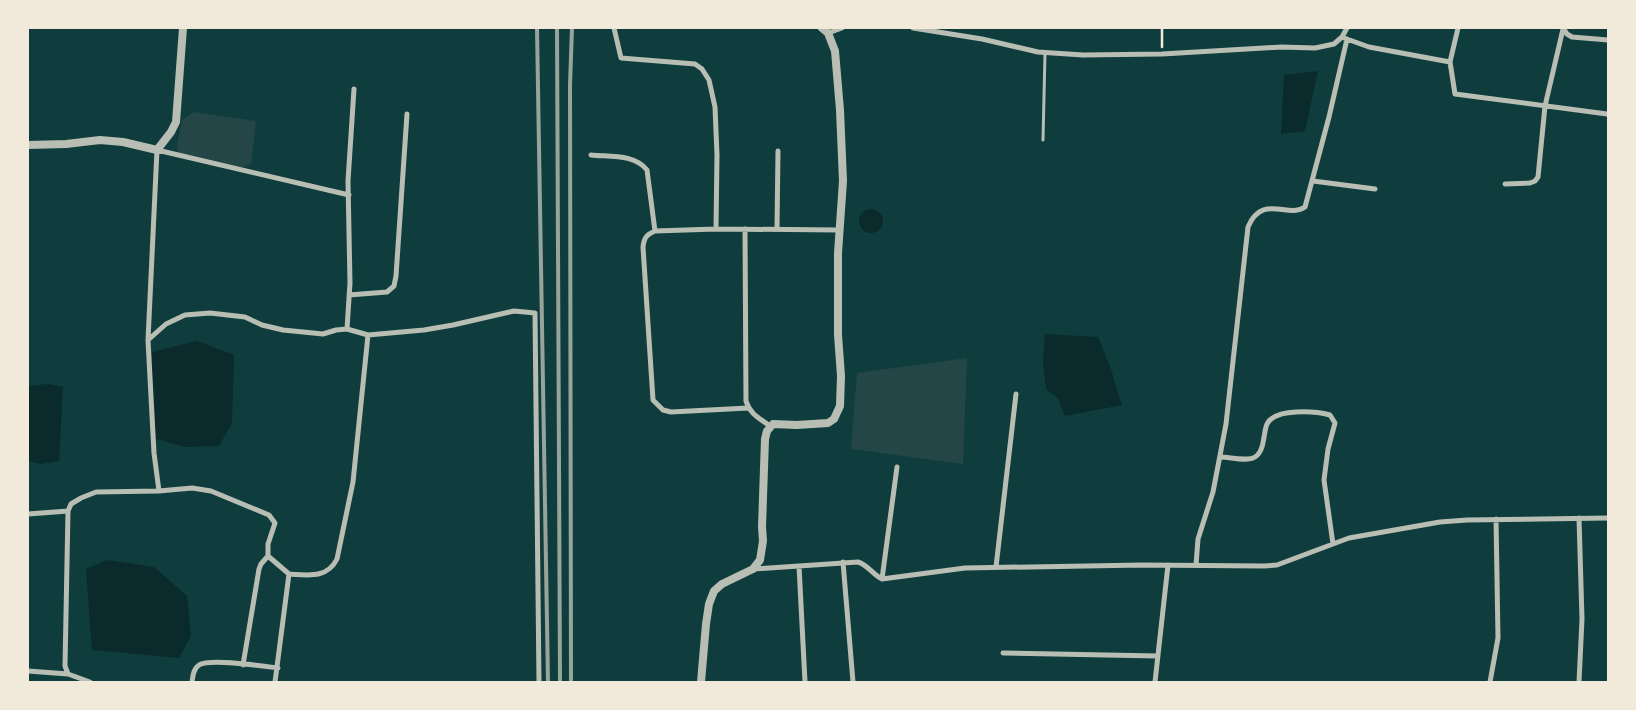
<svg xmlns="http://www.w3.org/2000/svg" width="1636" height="710" viewBox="0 0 1636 710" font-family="'PT Sans Narrow',sans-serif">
<rect width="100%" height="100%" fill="#0f3d3e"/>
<path fill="#244646" d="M193 112 256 121 251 164 239 169 179 158 177 146 182 120Z
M967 358 963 464 851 449 857 373Z"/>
<path fill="#0a2a2b" d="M1318 71 1305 131 1281 134 1284 75Z
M859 221a12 12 0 1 1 24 0a12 12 0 1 1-24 0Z
M1045 334 1098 337 1111 369 1116 387 1122 405 1065 416 1058 398 1046 389 1043 361Z
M197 341 234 355 232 423 219 446 185 447 153 438 152 352Z
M48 384 63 387 59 461 41 464 28 461V386Z
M107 560 154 567 187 596 191 636 179 658 92 650 86 569Z"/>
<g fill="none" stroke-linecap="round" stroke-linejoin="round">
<path stroke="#f1e9da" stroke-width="2.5" d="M1162 28V47"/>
<path stroke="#b8beb3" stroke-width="3" d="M1043 140 1045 53"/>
<path stroke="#b8beb3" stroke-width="5" d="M614 28 621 58 695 64 702 69 709 80 715 107 717 155 716 229
M913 28 982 39 1038 52 1083 55 1162 54 1281 47 1315 48 1334 44 1342 37 1347 28
M1458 28 1450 62 1455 94 1607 114
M1563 28 1567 34 1572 37 1608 40
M828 33 842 28
M1344 38 1369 47 1450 62
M591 155C611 157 634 154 647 170L655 231
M1313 181 1375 189
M1505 184 1530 183 1535 181 1538 177 1545 106 1563 29
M777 228 778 151
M745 229 746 401C750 414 759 418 770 426
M349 295 387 292 394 286 396 276 407 114
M347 329 350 283 348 181 354 89
M148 340 166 324 185 315 210 313 245 317 262 325 283 330 323 334 336 330 347 329 368 335 424 330 453 325 514 311 535 313 539 682
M748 408 671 412 663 410 653 400 643 247C644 238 646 235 655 231L716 229 839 230
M1220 457C1230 457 1247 462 1255 457 1265 451 1263 433 1267 424 1275 408 1315 411 1330 415L1335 423 1328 449 1324 480 1333 544
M159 491 154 453 148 340 157 150 349 195
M68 511 71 504 81 498 96 492 159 491 192 488 211 491 269 515 275 523 268 544V556L289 574 275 682
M28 514 68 511 65 666 68 674 90 682
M843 562 853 682
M1196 565 1198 539 1213 492 1226 424 1248 227C1262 193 1288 219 1305 207L1329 117 1347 39
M799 566 805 682
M996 567 1016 394
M753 569 858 562C868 565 872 574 882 579L965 568 1142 565 1264 566 1277 565 1349 538 1440 522 1467 520 1608 518
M289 574C308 575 327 579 337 559L353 482 368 335
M882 579 897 467
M1003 653 1158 656
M243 665 259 569 261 564 268 556
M28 671 68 674
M192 682C193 676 193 669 199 665 210 658 262 666 278 668
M1155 682 1168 565
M1490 682 1498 638 1496 519
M1579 682 1582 619 1579 518"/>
<path stroke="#b8beb3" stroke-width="8" d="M28 145 66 144 100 140 123 142 157 150 171 132 176 122 183 28
M701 682 706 624 709 604 714 591 722 584 753 569 760 560 763 541 762 527 765 439 767 431 773 424 797 425 828 423 834 419 840 406 841 376 838 335V253L843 181 840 110 835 51 828 33 822 28"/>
<path stroke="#97a49c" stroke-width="4" d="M537 28 548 682
M557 28 560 682
M571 682 570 85 572 28"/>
</g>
<rect width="1636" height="710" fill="none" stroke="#f1e9da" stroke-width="58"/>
</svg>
